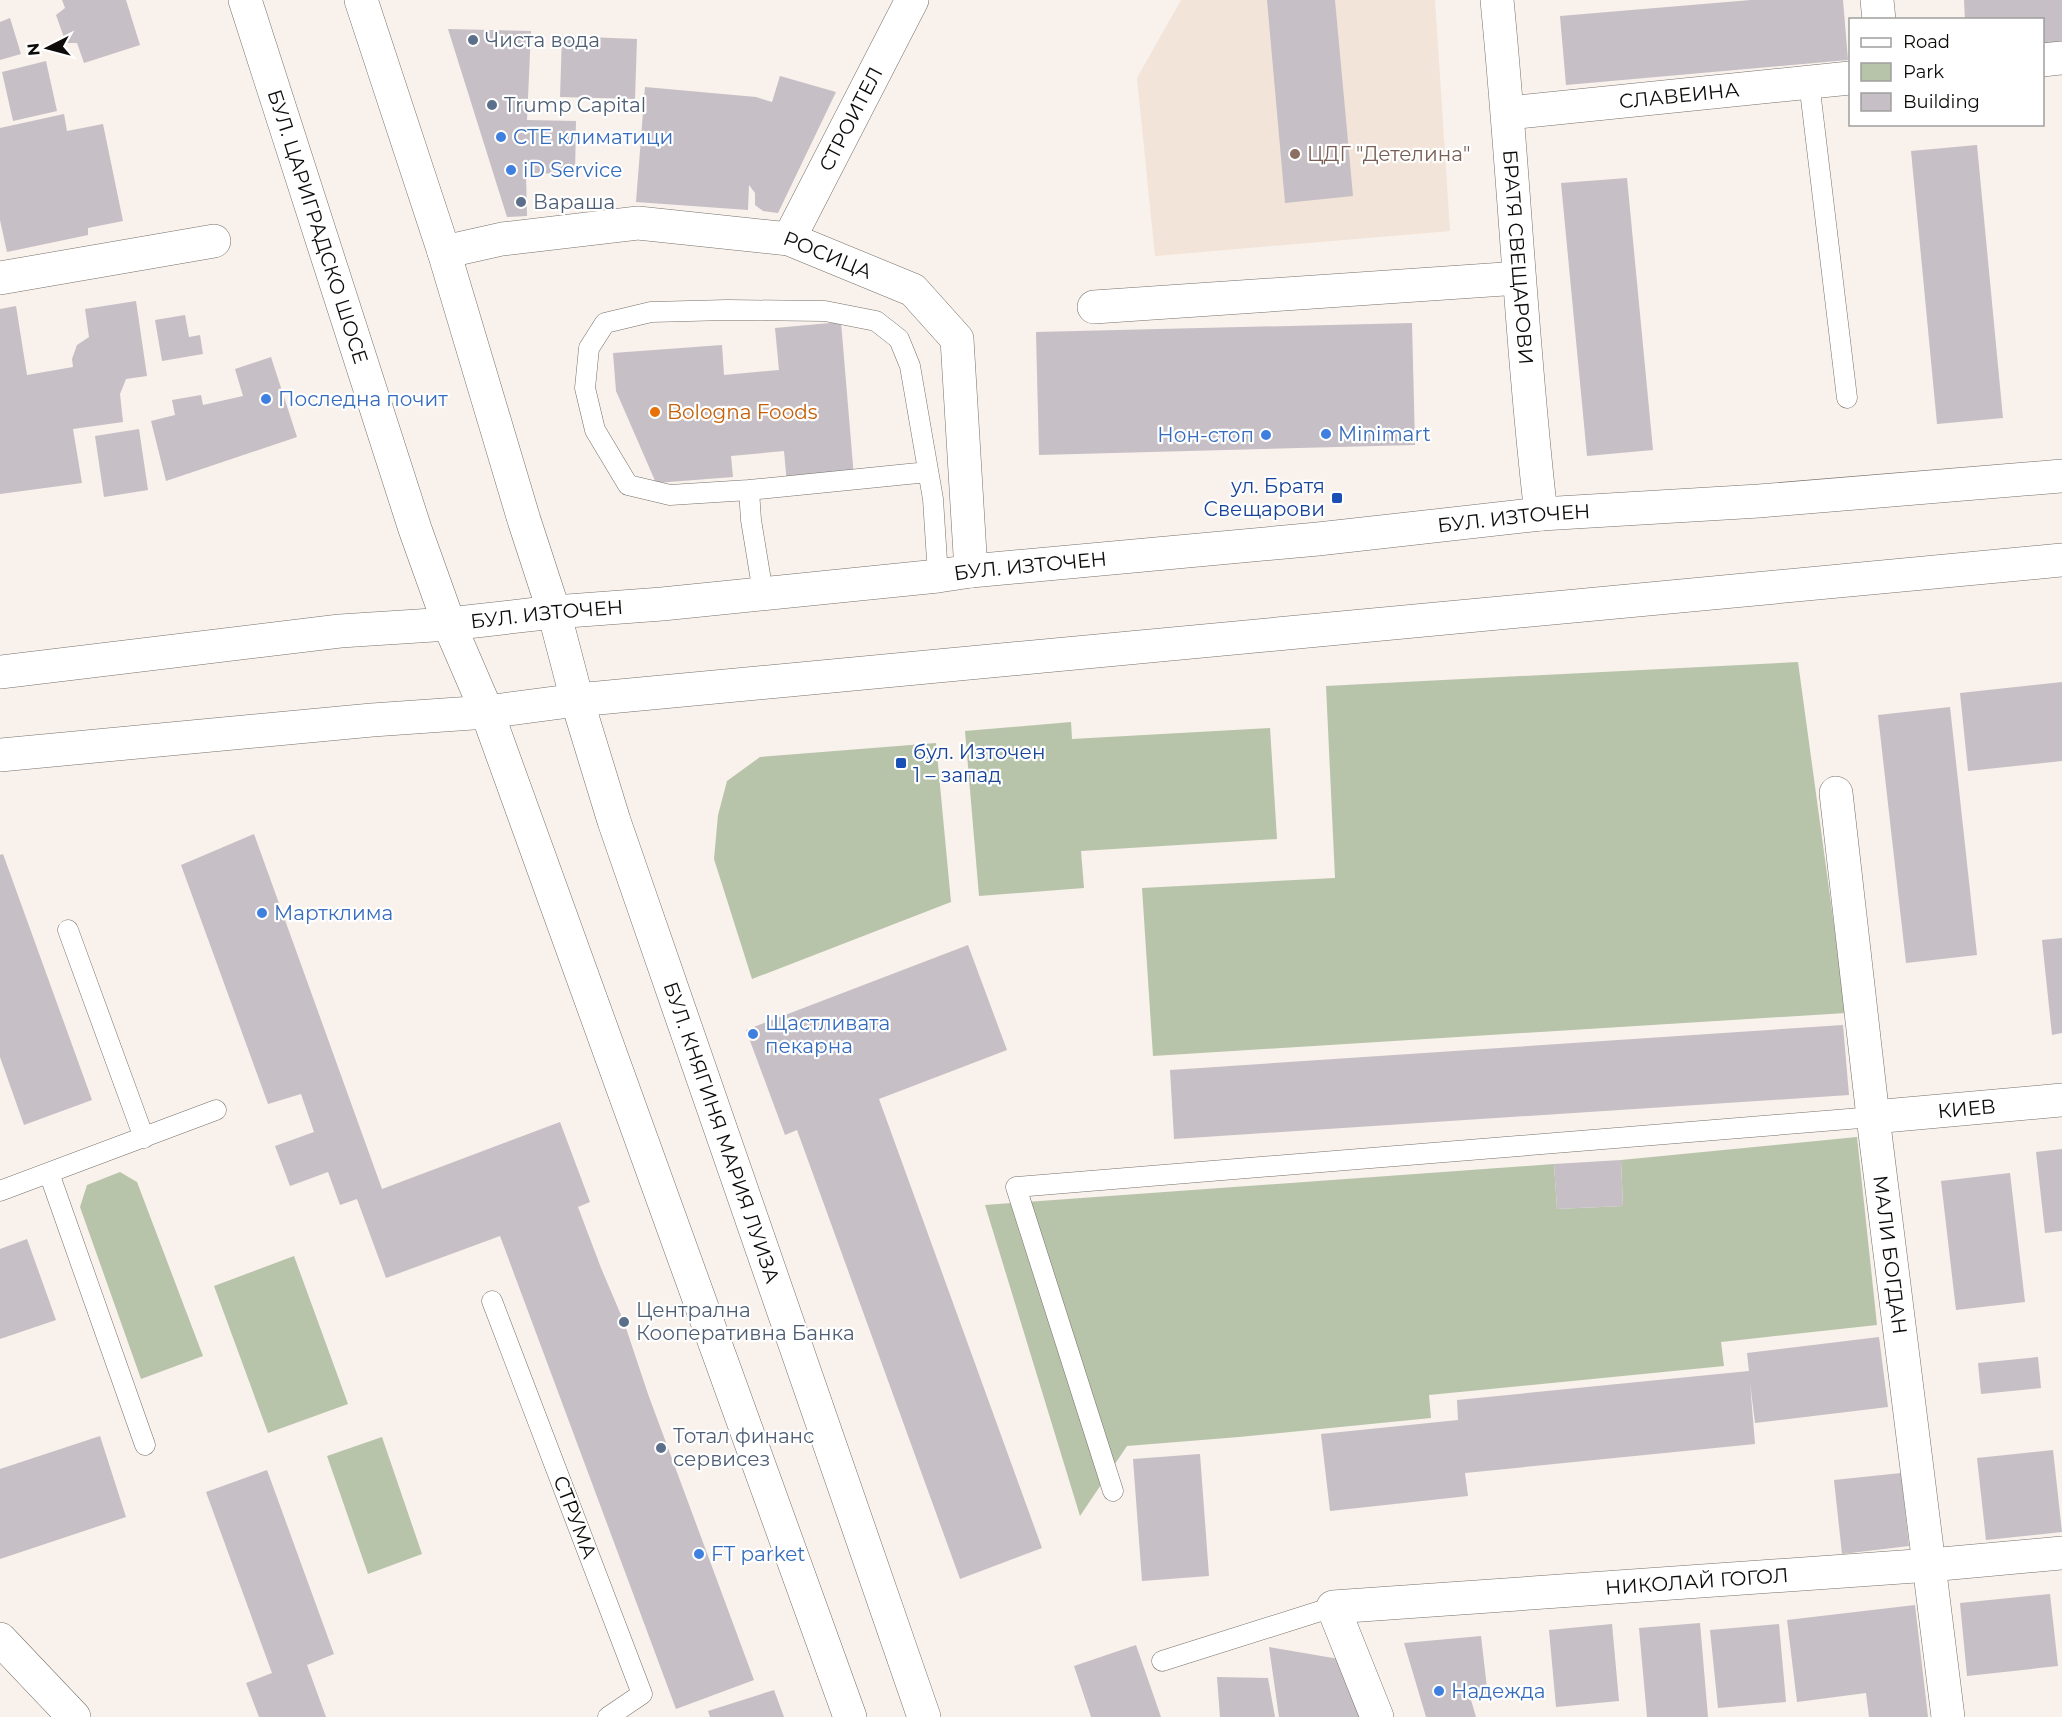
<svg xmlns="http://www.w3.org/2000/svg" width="2062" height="1717" viewBox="0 0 2062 1717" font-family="Montserrat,sans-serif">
<rect width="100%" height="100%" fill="#f9f1eb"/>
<path fill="#f2e4d9" d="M1181 0H1435L1450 231 1155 256 1137 78Z"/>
<path fill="#b7c4aa" d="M1798 662 1846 1013 1153 1056 1142 888 1335 878 1326 686Z
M1071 722 1072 739 1270 728 1277 839 1081 851 1084 888 979 896 965 731Z
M936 743 951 902 752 979 714 859 718 815 727 781 760 757Z
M1857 1137 1877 1325 1721 1342 1724 1366 1429 1395 1431 1418 1239 1437 1127 1446 1080 1516 985 1205 1554 1164 1557 1209 1623 1206 1621 1160Z
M120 1172 137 1182 203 1356 141 1379 80 1207 87 1185Z
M294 1256 348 1404 268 1433 214 1286Z
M382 1437 422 1554 368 1574 327 1456Z"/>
<path fill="#c6bfc5" d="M62 0H126L140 45 84 63 77 43H66L56 15 65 8Z
M1267 0H1335L1353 196 1285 203Z
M1751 0H1843L1848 60 1566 85 1560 16Z
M1964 0H2062V43L2042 45V20H1965Z
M10 18 21 54 0 60V22Z
M448 29 531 31 527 120 576 121 575 174 526 173 527 216 507 217Z
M562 36 637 39 635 99 560 97Z
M46 61 57 111 13 121 2 72Z
M780 76 836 92 778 213 763 211 755 205V193L749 185 748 210 636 202 645 87 756 97 772 102Z
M64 114 67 131 103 124 123 221 88 228V235L7 252 0 220V128Z
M1977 145 2003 418 1937 424 1911 151Z
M1627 178 1653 450 1587 456 1561 183Z
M136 301 147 376 126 379 120 394 123 422 73 429 82 483 0 494V309L16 306 27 375 73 367 72 359 77 345 89 337 85 309Z
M185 315 189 337 200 335 203 354 162 361 155 320Z
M841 322 855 489 788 495 784 451 731 456 733 477 656 483 616 391 613 353 722 345 724 375 779 370 775 328Z
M1412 323 1415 445 1039 455 1036 332Z
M271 357 297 437 166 481 151 421 175 415 172 400 201 395 203 405 243 396 235 369Z
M139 429 148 490 104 497 95 436Z
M2062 682V761L1968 771 1960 693Z
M1950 707 1977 955 1906 963 1878 715Z
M254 834 382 1189 560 1122 590 1202 578 1207 601 1268 624 1322 648 1394 754 1680 676 1709 500 1236 386 1278 357 1199 340 1205 328 1172 290 1186 275 1146 314 1132 301 1094 268 1104 181 865Z
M3 854 92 1100 24 1125 0 1057V855Z
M2062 938V1033L2052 1035 2042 940Z
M968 945 1007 1050 879 1099 1042 1548 960 1579 797 1130 785 1135 746 1030Z
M1843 1025 1849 1095 1174 1139 1170 1070Z
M2062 1149V1231L2045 1233 2036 1152Z
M1621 1160 1623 1206 1557 1209 1554 1164Z
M2010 1173 2025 1302 1956 1310 1941 1181Z
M27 1239 56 1320 0 1339V1249Z
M1879 1337 1888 1407 1755 1423 1750 1383 1755 1444 1465 1473 1468 1496 1330 1511 1321 1434 1458 1420 1457 1400 1749 1371 1747 1353Z
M2038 1357 2041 1388 1981 1394 1978 1363Z
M100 1436 126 1517 0 1559V1469Z
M2053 1450 2062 1532 1986 1540 1977 1458Z
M1200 1454 1209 1576 1142 1581 1133 1459Z
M267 1470 334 1654 307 1665 326 1717H259L246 1683 272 1673 206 1492Z
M1901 1473 1909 1546 1842 1554 1834 1480Z
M2050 1594 2058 1666 1967 1676 1960 1603Z
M1915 1605 1928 1717H1869L1866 1693 1797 1702 1787 1620Z
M1700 1623 1708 1717H1647L1639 1628Z
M1612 1624 1619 1701 1556 1707 1549 1630Z
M1779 1624 1786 1702 1718 1708 1710 1630Z
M1481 1636 1488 1697 1471 1700 1476 1717H1426L1404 1643Z
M1136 1645 1161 1717H1091L1074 1666Z
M1269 1647 1339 1659 1364 1717H1279Z
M1217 1677 1268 1678 1275 1717H1220Z
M774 1690 784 1717H710L708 1711Z"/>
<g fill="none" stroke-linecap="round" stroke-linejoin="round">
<defs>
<path id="service" d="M1809 82 1847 398
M749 490 928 472
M763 593 751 520 749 490 670 495 628 485 595 430 585 388 589 348 605 323 651 312 727 310 825 311 876 321 899 339 910 366 933 499 938 576
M68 930 144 1138
M49 1173 145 1445
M0 1191 216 1110
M492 1301 642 1694 608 1717
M1113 1491 1016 1187 1873 1117
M1162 1661 1333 1607"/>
<g id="minor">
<path id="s1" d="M1497 0C1514 171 1521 343 1541 514"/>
<path d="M1877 0 1879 20"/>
<path d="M2042 60 2062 58"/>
<path id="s2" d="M1508 113 1850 78"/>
<path id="s3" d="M789 239 912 0"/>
<path id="s4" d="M444 252 502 239 638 223 789 239 913 290 957 339 971 571"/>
<path d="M0 278 214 241"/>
<path d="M1094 307 1519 278"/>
<path id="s5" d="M1836 793 1873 1117 1948 1717"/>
<path id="s6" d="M1873 1117 2062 1100"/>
<path d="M0 1639 74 1717"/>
<path id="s7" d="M1377 1717 1333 1607 1930 1565 2062 1553"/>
</g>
<g id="secondary">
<path id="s8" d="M577 700 614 821 924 1717"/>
<path d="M487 712 850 1717"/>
</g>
<g id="primary">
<path id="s9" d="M245 0 415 529 449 624 487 712"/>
<path d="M361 0 444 252 524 520 554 612 577 700"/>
<path id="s10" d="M0 672 340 631 449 624 554 612 662 604 938 576 971 571 1318 539 1541 514 1759 501 2062 476"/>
<path d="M0 755 372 720 487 712 577 700 2062 560"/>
</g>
</defs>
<use href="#service" stroke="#76706a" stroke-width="21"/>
<use href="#minor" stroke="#76706a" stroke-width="34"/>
<use href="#secondary" stroke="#76706a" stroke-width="34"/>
<use href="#primary" stroke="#76706a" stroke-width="34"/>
<use href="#service" stroke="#fff" stroke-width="20"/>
<use href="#minor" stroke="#fff" stroke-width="33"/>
<use href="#secondary" stroke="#fff" stroke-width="33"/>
<use href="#primary" stroke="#fff" stroke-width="33"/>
</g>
<g fill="#5c6f8a" stroke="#fff" stroke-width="2">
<circle cx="473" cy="40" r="6"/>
<circle cx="492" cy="105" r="6"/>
<circle cx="521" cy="202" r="6"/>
<circle cx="624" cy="1322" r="6"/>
<circle cx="661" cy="1448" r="6"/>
</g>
<g fill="#3f7fe0" stroke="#fff" stroke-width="2">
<circle cx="501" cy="137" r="6"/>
<circle cx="511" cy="170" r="6"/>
<circle cx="266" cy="399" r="6"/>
<circle cx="1326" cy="434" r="6"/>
<circle cx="1266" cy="435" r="6"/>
<circle cx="262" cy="913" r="6"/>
<circle cx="753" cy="1034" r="6"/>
<circle cx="699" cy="1554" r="6"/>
<circle cx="1439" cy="1691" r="6"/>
</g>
<circle fill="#8d6e63" stroke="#fff" stroke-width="2" cx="1295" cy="154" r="6"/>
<circle fill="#e8710a" stroke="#fff" stroke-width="2" cx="655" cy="412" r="6"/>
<g fill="#1a4fb4" stroke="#fff" stroke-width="2">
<rect x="1331" y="492" width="12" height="12" rx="3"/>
<rect x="895" y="757" width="12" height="12" rx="3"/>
</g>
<g text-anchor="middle" stroke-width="4.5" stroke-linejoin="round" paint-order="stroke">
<g font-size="20" fill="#4e5e75" stroke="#fff" text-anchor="start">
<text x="485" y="47">Чиста вода</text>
<text x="504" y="112">Trump Capital</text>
<text x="533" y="209">Вараша</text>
<text x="636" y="1317">Централна<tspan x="636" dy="23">Кооперативна Банка</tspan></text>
<text x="673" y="1443">Тотал финанс<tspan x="673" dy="23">сервисез</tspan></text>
</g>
<g font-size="20" fill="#0e0c0a" stroke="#fff">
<text dy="7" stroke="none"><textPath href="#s2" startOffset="172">СЛАВЕИНА</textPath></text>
<text dy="7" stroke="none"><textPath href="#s3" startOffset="135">СТРОИТЕЛ</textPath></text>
<text dy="7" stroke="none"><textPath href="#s9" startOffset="238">БУЛ. ЦАРИГРАДСКО ШОСЕ</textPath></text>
<text dy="7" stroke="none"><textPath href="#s4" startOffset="390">РОСИЦА</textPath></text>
<text dy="7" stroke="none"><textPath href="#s1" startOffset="258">БРАТЯ СВЕЩАРОВИ</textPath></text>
<text dy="7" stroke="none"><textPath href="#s10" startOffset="1522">БУЛ. ИЗТОЧЕН</textPath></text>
<text dy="7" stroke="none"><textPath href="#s10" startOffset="1036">БУЛ. ИЗТОЧЕН</textPath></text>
<text dy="7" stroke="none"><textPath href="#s10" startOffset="550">БУЛ. ИЗТОЧЕН</textPath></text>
<text dy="7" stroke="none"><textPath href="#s6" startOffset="94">КИЕВ</textPath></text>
<text dy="7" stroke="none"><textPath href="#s8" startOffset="456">БУЛ. КНЯГИНЯ МАРИЯ ЛУИЗА</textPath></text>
<text dy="7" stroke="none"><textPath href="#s5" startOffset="465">МАЛИ БОГДАН</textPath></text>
<text transform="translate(575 1517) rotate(69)" y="7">СТРУМА</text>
<text dy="7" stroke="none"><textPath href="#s7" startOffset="483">НИКОЛАЙ ГОГОЛ</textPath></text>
</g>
<g font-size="20" fill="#366cbe" stroke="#fff" text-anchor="start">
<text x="513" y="144">СТЕ климатици</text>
<text x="523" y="177">iD Service</text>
<text x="278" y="406">Последна почит</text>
<text x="1338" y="441">Minimart</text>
<text x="1254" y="442" text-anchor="end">Нон-стоп</text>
<text x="274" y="920">Мартклима</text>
<text x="765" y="1030">Щастливата<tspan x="765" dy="23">пекарна</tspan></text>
<text x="711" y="1561">FT parket</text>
<text x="1451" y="1698">Надежда</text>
</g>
<g font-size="20" fill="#785e54" stroke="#fff" text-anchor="start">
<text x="1307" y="161">ЦДГ "Детелина"</text>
</g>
<g font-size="20" fill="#c56008" stroke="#fff" text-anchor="start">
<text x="667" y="419">Bologna Foods</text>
</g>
<g font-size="20" fill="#164399" stroke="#fff" text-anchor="end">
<text x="1325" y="493">ул. Братя<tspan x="1325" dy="23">Свещарови</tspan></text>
<text x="913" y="759" text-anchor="start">бул. Източен<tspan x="913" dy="23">1 – запад</tspan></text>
</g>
</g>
<rect x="1849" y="18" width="195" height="108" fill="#ffffff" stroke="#9f9e9d" stroke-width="1.5"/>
<rect x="1861" y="38" width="30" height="9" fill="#ffffff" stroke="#9f9e9d" stroke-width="1.5"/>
<text x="1903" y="48" font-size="18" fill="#0e0c0a">Road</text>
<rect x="1861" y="63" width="30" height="18" fill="#b7c4aa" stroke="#9f9e9d" stroke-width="1.5"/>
<text x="1903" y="78" font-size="18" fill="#0e0c0a">Park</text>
<rect x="1861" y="93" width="30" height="18" fill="#c6bfc5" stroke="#9f9e9d" stroke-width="1.5"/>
<text x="1903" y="108" font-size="18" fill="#0e0c0a">Building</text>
<g transform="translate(48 48) rotate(264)" stroke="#ffffff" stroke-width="4.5" paint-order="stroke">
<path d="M0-4.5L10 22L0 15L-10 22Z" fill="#0e0c0a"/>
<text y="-9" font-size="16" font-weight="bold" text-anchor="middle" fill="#0e0c0a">N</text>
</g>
</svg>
